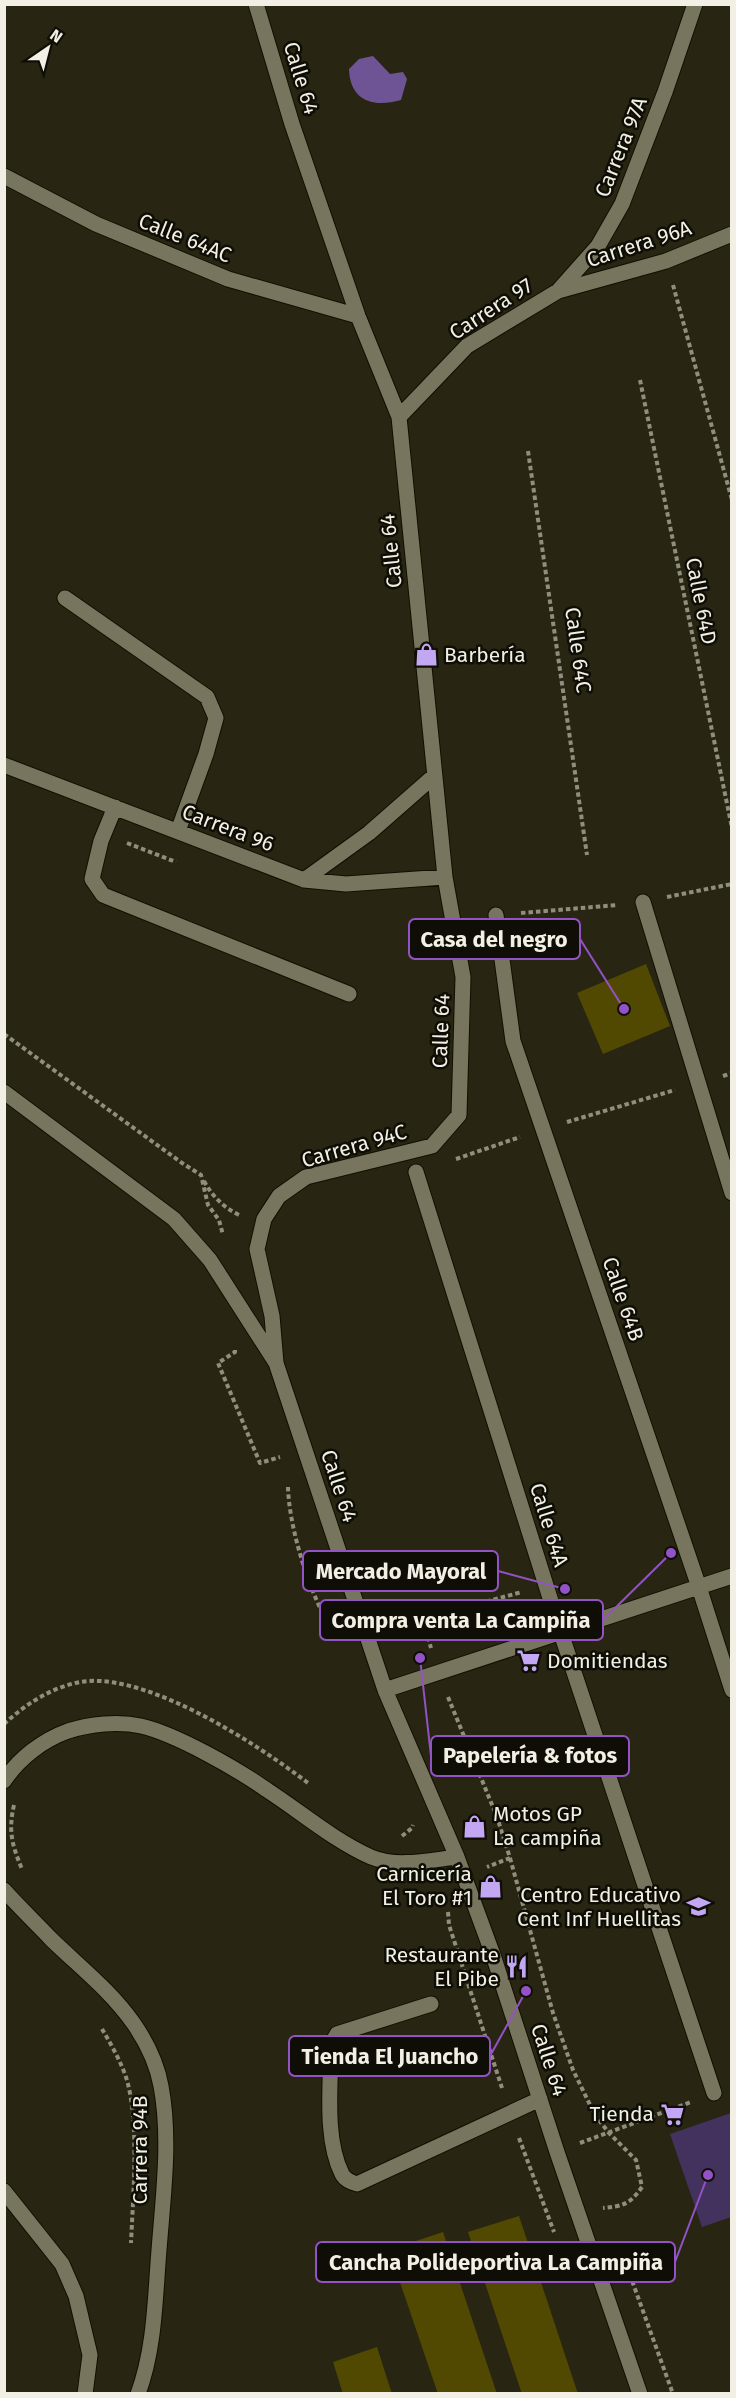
<svg xmlns="http://www.w3.org/2000/svg" width="736" height="2398" viewBox="0 0 736 2398" font-family="'Fira Sans',sans-serif">
<rect width="100%" height="100%" fill="#282612"/>
<path fill="#44325e" d="M731 2113V2217L702 2227 670 2134Z"/>
<path fill="#6e5495" d="M373 56 390 74 403 72 407 79 401 100C373 108 350 101 349 69L359 59Z"/>
<path fill="#514902" d="M646 964 670 1026 603 1054 577 993Z
M519 2216 578 2394H522L468 2232Z
M443 2232 497 2394H438L389 2250Z
M377 2347 392 2394H343L333 2362Z"/>
<g fill="none" stroke-linecap="round" stroke-linejoin="round">
<defs>
<path id="minor" d="M256 4 292 124 358 316 399 417 445 877 463 977 459 1115 432 1146 306 1177 279 1196 264 1219 257 1249 272 1316 276 1363
M4 176 96 224 228 279 358 316
M558 291 598 246 622 204 665 92 695 4
M399 417 467 346 558 291 666 261 732 234
M65 598 207 697 216 718 206 754 178 831
M4 765 304 880 346 884 445 877
M115 807 101 841 92 879 103 895 349 994
M304 880 369 833 434 776
M643 902 732 1193
M496 915 513 1041 699 1587 732 1690
M4 1092 174 1219 210 1260 276 1363 385 1690 457 1857 493 1955 557 2152 640 2394
M416 1172 561 1633 714 2093
M385 1690 732 1576
M4 1781C19 1758 43 1740 68 1731 90 1724 118 1721 141 1726 176 1734 237 1769 267 1790 301 1812 333 1840 371 1857 397 1868 430 1860 457 1857
M4 1890C19 1907 36 1923 52 1940 80 1967 111 1991 134 2024 147 2043 157 2064 161 2086 171 2139 163 2197 159 2250 155 2298 155 2348 138 2394
M431 2004 337 2034 331 2045C331 2084 324 2138 342 2174 345 2180 351 2182 357 2184L540 2099
M4 2191 62 2264 76 2296 90 2355 85 2394"/>
</defs>
<use href="#minor" stroke="#110f00" stroke-width="17"/>
<path stroke="#908e7e" stroke-width="4" stroke-dasharray="4.5 3" stroke-linecap="butt" d="M673 285 732 500
M640 380 732 828
M528 451 587 855
M127 843 176 862
M667 897 732 884
M521 913 618 905
M4 1034 182 1163 201 1175 208 1205 219 1220 223 1235
M723 1076 732 1073
M567 1122 675 1090
M456 1159 520 1137
M204 1181C212 1196 223 1207 239 1215
M235 1350V1352L218 1363 260 1463 280 1457
M288 1487C289 1525 306 1580 323 1614 326 1619 331 1624 336 1628
M394 1630 410 1638 437 1634 432 1616 522 1592
M428 1637 431 1648
M448 1697 497 1817 510 1858 487 1867
M4 1724C27 1703 56 1684 88 1681 154 1677 257 1744 308 1783
M14 1805C8 1831 12 1845 22 1869
M402 1836 412 1828 413 1825
M510 1858 553 2013 573 2070 595 2115 609 2133 636 2160 642 2187C630 2204 624 2206 603 2208
M448 1912 449 1925 502 2088
M102 2029C112 2046 123 2065 128 2084 139 2129 133 2196 131 2243
M519 2138 554 2232
M580 2143 691 2102
M622 2253 673 2394"/>
<use href="#minor" stroke="#77755e" stroke-width="15"/>
</g>
<defs>
<symbol id="shop-bare" viewBox="-9 -9 18 18"><path d="M-5-2.5h2.3a2.7 3.5 0 0 1 5.4 0H5L5.5 6h-11ZM-1.5-2.5h3a1.5 2.3 0 0 0-3 0Z" fill="#c3a7f2" stroke="#0f0e06" stroke-width="2.5" paint-order="stroke"/></symbol>
<symbol id="supermarket-bare" viewBox="-9 -9 18 18"><path d="M-6-5.5h2.5l.6 2H6L4.5 2H-2.5L-4.4-4H-6ZM-1.5 3.2a1.3 1.3 0 1 0 .1 0ZM3 3.2a1.3 1.3 0 1 0 .1 0Z" fill="#c3a7f2" stroke="#0f0e06" stroke-width="2.5" paint-order="stroke"/></symbol>
<symbol id="school-bare" viewBox="-9 -9 18 18"><path d="M0-5L7-2L0 1L-7-2ZM-4 1L0 2.5L4 1V4Q0 6-4 4Z" fill="#c3a7f2" stroke="#0f0e06" stroke-width="2.5" paint-order="stroke"/></symbol>
<symbol id="restaurant-bare" viewBox="-9 -9 18 18"><path d="M-5-6h1v4h1v-4h1v4h1v-4h1v5L-1.5 .5V6h-2V.5L-5-1ZM5-6V6H3V1.5H1.5Q1.5-4 5-6Z" fill="#c3a7f2" stroke="#0f0e06" stroke-width="2.5" paint-order="stroke"/></symbol>
</defs>
<g fill-rule="evenodd">
<use href="#shop-bare" x="410" y="638" width="33" height="33"/>
<use href="#supermarket-bare" x="512" y="1644" width="33" height="33"/>
<use href="#shop-bare" x="458" y="1810" width="33" height="33"/>
<use href="#shop-bare" x="474" y="1870" width="33" height="33"/>
<use href="#school-bare" x="682" y="1890" width="33" height="33"/>
<use href="#restaurant-bare" x="500" y="1950" width="33" height="33"/>
<use href="#supermarket-bare" x="656" y="2098" width="33" height="33"/>
</g>
<g text-anchor="middle" stroke-width="5" stroke-linejoin="round" paint-order="stroke">
<g font-size="21" fill="#f2f0e4" stroke="#0f0e06">
<text transform="translate(301 78) rotate(73)" y="7">Calle 64</text>
<text transform="translate(621 147) rotate(-68)" y="7">Carrera 97A</text>
<text transform="translate(185 238) rotate(22)" y="7">Calle 64AC</text>
<text transform="translate(639 244) rotate(-18)" y="7">Carrera 96A</text>
<text transform="translate(491 309) rotate(-33)" y="7">Carrera 97</text>
<text transform="translate(391 551) rotate(-96)" y="7">Calle 64</text>
<text transform="translate(701 601) rotate(79)" y="7">Calle 64D</text>
<text transform="translate(578 650) rotate(82)" y="7">Calle 64C</text>
<text transform="translate(228 828) rotate(21)" y="7">Carrera 96</text>
<text transform="translate(441 1031) rotate(-88)" y="7">Calle 64</text>
<text transform="translate(354 1146) rotate(-16)" y="7">Carrera 94C</text>
<text transform="translate(623 1299) rotate(71)" y="7">Calle 64B</text>
<text transform="translate(339 1486) rotate(72)" y="7">Calle 64</text>
<text transform="translate(549 1525) rotate(73)" y="7">Calle 64A</text>
<text transform="translate(549 2060) rotate(72)" y="7">Calle 64</text>
<text transform="translate(140 2150) rotate(-90)" y="7">Carrera 94B</text>
</g>
<g font-size="21" fill="#f2f0e4" stroke="#0f0e06" text-anchor="end">
<text x="444" y="662" text-anchor="start">Barbería</text>
<text x="547" y="1668" text-anchor="start">Domitiendas</text>
<text x="493" y="1821" text-anchor="start">Motos GP<tspan x="493" dy="24">La campiña</tspan></text>
<text x="472" y="1881">Carnicería<tspan x="472" dy="24">El Toro #1</tspan></text>
<text x="681" y="1902">Centro Educativo<tspan x="681" dy="24">Cent Inf Huellitas</tspan></text>
<text x="499" y="1962">Restaurante<tspan x="499" dy="24">El Pibe</tspan></text>
<text x="654" y="2121">Tienda</text>
</g>
</g>
<path fill="none" stroke="#9353c6" stroke-width="2" d="M624 1009L580 939M565 1589L498 1571M671 1553L603 1620M420 1658L431 1756M526 1991L490 2056M708 2175L675 2262"/>
<g fill="#9353c6" stroke="#0f0e06" stroke-width="2">
<circle cx="624" cy="1009" r="6"/>
<circle cx="565" cy="1589" r="6"/>
<circle cx="671" cy="1553" r="6"/>
<circle cx="420" cy="1658" r="6"/>
<circle cx="526" cy="1991" r="6"/>
<circle cx="708" cy="2175" r="6"/>
</g>
<g fill="#0f0e06" stroke="#9353c6" stroke-width="2">
<rect x="409" y="919" width="171" height="40" rx="6"/>
<rect x="303" y="1551" width="195" height="40" rx="6"/>
<rect x="320" y="1600" width="283" height="40" rx="6"/>
<rect x="431" y="1736" width="198" height="40" rx="6"/>
<rect x="289" y="2036" width="201" height="40" rx="6"/>
<rect x="316" y="2242" width="359" height="40" rx="6"/>
</g>
<g font-size="22" text-anchor="middle" font-weight="bold" fill="#f2f0e4">
<text x="494" y="947">Casa del negro</text>
<text x="401" y="1579">Mercado Mayoral</text>
<text x="461" y="1628">Compra venta La Campiña</text>
<text x="530" y="1763">Papelería &amp; fotos</text>
<text x="390" y="2064">Tienda El Juancho</text>
<text x="496" y="2270">Cancha Polideportiva La Campiña</text>
</g>
<rect width="736" height="2398" fill="none" stroke="#f2f0e4" stroke-width="12"/>
<g transform="translate(48 48) rotate(35)" stroke="#0f0e06" stroke-width="4.5" paint-order="stroke">
<path d="M0-4.5L10 22L0 15L-10 22Z" fill="#f2f0e4"/>
<text y="-9" font-size="16" font-weight="bold" text-anchor="middle" fill="#f2f0e4">N</text>
</g>
</svg>
